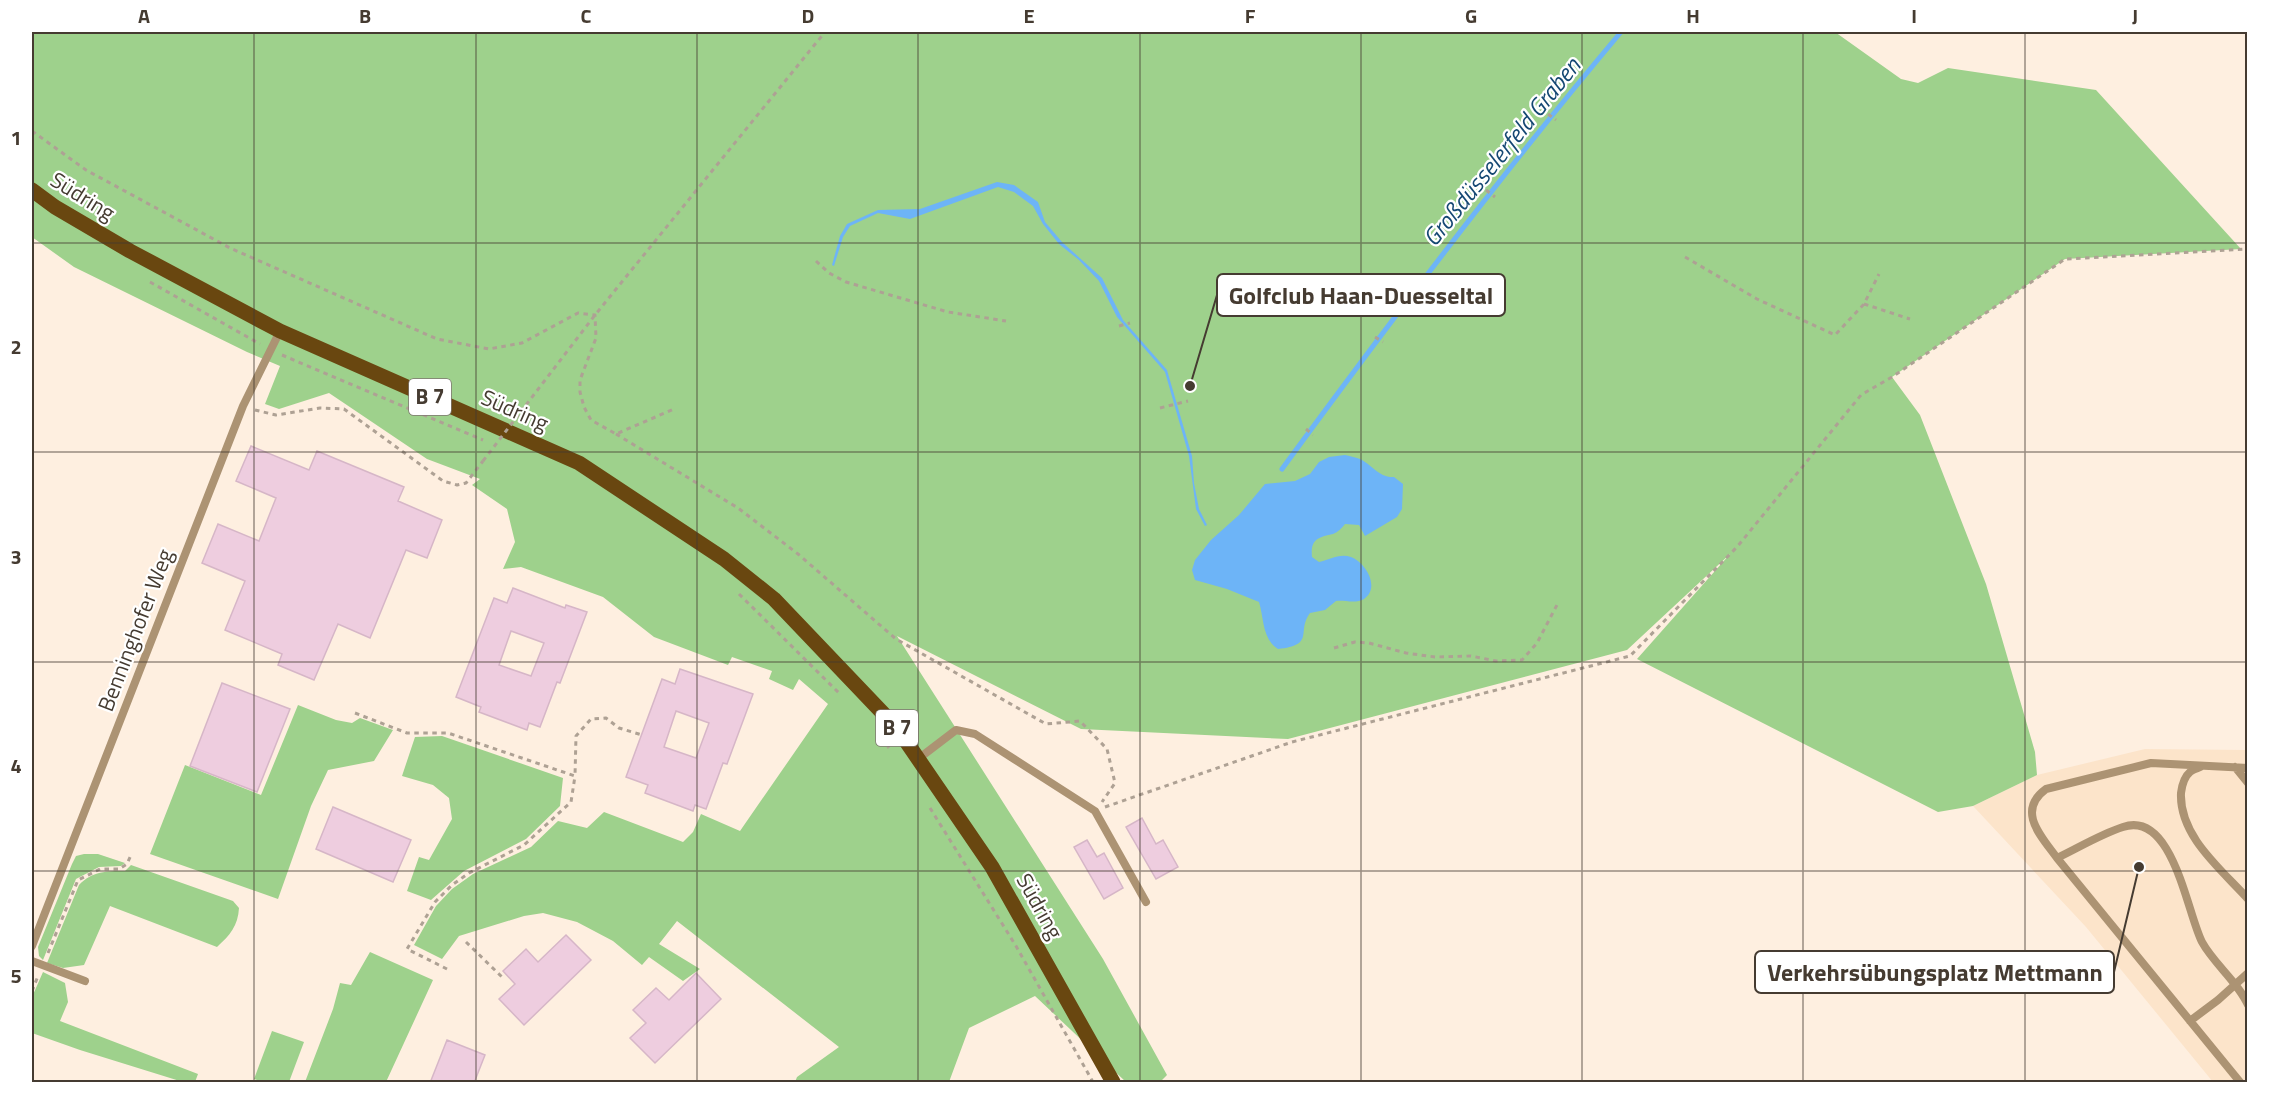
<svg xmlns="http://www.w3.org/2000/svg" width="2279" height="1114" viewBox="0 0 2279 1114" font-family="'Titillium Web',sans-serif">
<rect width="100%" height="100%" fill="#feefe0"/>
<path fill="#fce4ca" d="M2145 749 2247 750V1082H2213L2086 927 1973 806 2037 775Z"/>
<path fill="#9ed18c" d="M32 32H1835L1901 79 1918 83 1948 68 2096 90 2241 249 2065 259 1892 377 1920 415 1986 584 2035 752 2037 775 1973 806 1938 812 1637 659 1730 554 1627 650 1288 739 1081 729 897 636 1103 959 1167 1075 1160 1082H1126L1035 996 969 1028 949 1082H795L797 1077 839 1047 677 921 659 944 700 969 683 981 649 957 642 965 613 941 577 922 543 913 524 916 459 936 442 959 414 945 436 906 452 889 473 874 531 847 558 821 587 828 604 812 683 842 693 832 701 814 740 831 828 704 799 679 793 690 769 679 772 671 732 657 728 665 654 637 603 597 521 567 503 569 515 542 507 509 472 485 480 479 427 459 329 393 279 409 265 404 280 366 247 352 74 267 32 237Z
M298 705 336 720 352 723 360 718 393 730 374 761 328 770 311 806 278 899 150 854 185 765 261 795Z
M442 736 563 778 560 806 526 839 464 871 431 900 407 891 419 857 429 860 452 819 449 798 433 785 402 776 415 737Z
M84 854H98L125 863 121 866 99 867 76 879 43 960 39 956 38 947 72 864 76 856Z
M131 865 233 901 239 908C238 926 230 935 217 947L110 906 84 965 63 968 47 963 79 885C92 871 107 871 125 871Z
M370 952 433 980 386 1082H305L333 1009 340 983 351 985Z
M43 972 65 983 68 1002 60 1021 198 1074 195 1082H183L80 1050 32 1033V997Z
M272 1031 304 1042 289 1082H263L254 1079Z"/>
<path fill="#6db4f7" d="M997 182 1014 185 1038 202 1045 222 1062 242 1102 278 1123 320 1167 370 1192 456 1194 483 1199 509 1207 525 1205 526 1196 509 1189 456 1165 372 1117 317 1099 281 1079 260 1059 244 1043 224 1033 206 1014 192 998 187 910 219 878 213 850 226 843 237 834 266 832 265 840 236 847 224 878 210 920 209Z
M1345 455C1349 456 1355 457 1360 459 1371 464 1379 478 1394 477L1403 484 1402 509 1397 517 1365 536 1359 525 1345 524C1342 528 1338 532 1333 534 1319 537 1310 539 1312 557L1319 562C1330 560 1339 553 1351 557 1365 562 1381 587 1364 599 1356 604 1345 600 1336 601L1325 610 1310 613C1296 632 1316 645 1278 649 1262 639 1264 618 1259 602L1227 589 1195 580 1192 570 1195 560 1211 540 1239 515 1265 484 1295 481 1310 474 1319 462 1329 457Z"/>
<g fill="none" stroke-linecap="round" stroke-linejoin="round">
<path stroke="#6db4f7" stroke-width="5" d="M1282 469C1391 320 1503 172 1621 32"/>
</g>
<path fill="#eecddf" stroke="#d6b6c7" stroke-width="1.5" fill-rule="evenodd" d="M251 446 309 470 317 451 404 487 398 501 442 520 427 558 406 550 370 638 338 624 314 680 278 665 282 654 225 630 245 581 202 563 218 524 259 541 276 498 236 481Z
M513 588 565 608 566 605 587 612 560 683 557 682 540 727 529 723 527 730 479 712 481 707 456 697 494 598 507 603ZM511 631 544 643 531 676 499 665Z
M680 669 753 694 727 764 723 763 706 809 695 805 693 811 645 793 648 785 626 777 662 679 675 684ZM676 711 709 723 696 758 664 747Z
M222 683 290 709 257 792 190 766Z
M333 807 411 840 393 882 316 849Z
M1142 818 1156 844 1163 840 1178 867 1156 879 1126 827Z
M1087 840 1097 857 1104 853 1123 888 1104 899 1074 847Z
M566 935 591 960 524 1025 499 999 515 984 503 971 526 949 538 962Z
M696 973 721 999 655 1063 630 1038 646 1023 633 1010 656 988 669 1000Z
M447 1040 485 1055 474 1083H430Z"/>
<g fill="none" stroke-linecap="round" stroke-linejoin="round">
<path stroke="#aea194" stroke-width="3" stroke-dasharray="4.5 4.5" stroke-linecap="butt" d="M1548 114 1556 120
M32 131 86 170 230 248 437 339 489 349 522 343 578 313 595 315 596 338 580 380V392L584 407 591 420 616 434 674 409
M1486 190 1495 197
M1685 257 1757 299 1835 335 1864 304 1879 274
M816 261 829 273 846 282 948 312 1006 321
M150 282 260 344
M1864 304 1910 319
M1119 326 1130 323
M1375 337 1383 342
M282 355 483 440
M526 405 595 315 825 32
M1160 408 1188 401
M255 410 276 415 320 408 344 409 443 481 457 485 466 483 483 461
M1306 429 1313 435
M616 434 738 508 798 554 896 639 1046 724 1080 721 1107 749 1115 783 1102 802
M739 594 839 693
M1334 648 1355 642 1369 643 1406 653 1435 657 1471 656 1496 661 1522 660 1537 643 1558 603
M355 713 407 733H448L575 776 576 736 591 719 606 718 619 728 642 735
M877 732 889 748
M1105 807 1292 742 1630 656 1737 547 1861 395 1892 377 2065 259 2248 249
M930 808 1016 946 1093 1082
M466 942 502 977
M48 953 78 880 100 869H119L127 864 131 855
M447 969 407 949 435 902 452 885 469 873 524 845 571 802 575 776
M32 991 38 976"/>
<path stroke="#ac9373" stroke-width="8" d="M918 759 956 730 975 734 1095 811 1146 902
M2202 766C2199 768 2193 769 2190 772 2184 777 2182 785 2181 793 2179 836 2221 869 2248 899
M2235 767 2248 783
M2057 858C2078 848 2101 834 2123 827 2173 810 2187 913 2202 942 2214 964 2238 982 2248 1005
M32 946 243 406 280 331
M32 961 85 981
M2190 1021 2218 1000 2248 973
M2240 1082 2057 858C2041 836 2016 811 2046 789L2151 763 2248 768"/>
<path stroke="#694710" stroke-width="15" d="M32 190 55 207 130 251 280 331 579 463 724 559 774 599 897 728 992 867 1113 1082"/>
<path stroke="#aea194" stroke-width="3" stroke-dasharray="4.5 4.5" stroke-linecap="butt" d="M483 461 526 405"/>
</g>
<path fill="none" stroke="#453b31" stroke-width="1.5" stroke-opacity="0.55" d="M254 32V1082M476 32V1082M697 32V1082M918 32V1082M1140 32V1082M1361 32V1082M1582 32V1082M1803 32V1082M2025 32V1082M32 243H2248M32 452H2248M32 662H2248M32 871H2248"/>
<g text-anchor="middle" stroke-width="4.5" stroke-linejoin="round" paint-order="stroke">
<g fill="#fff" stroke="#7d766f" stroke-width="1.5">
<rect x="409" y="379" width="42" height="36" rx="4.5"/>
<rect x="876" y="710" width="42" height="36" rx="4.5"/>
</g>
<g font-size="21" font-weight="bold" fill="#453b31">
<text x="430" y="404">B 7</text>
<text x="897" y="735">B 7</text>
</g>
<g font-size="22" fill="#453b31" stroke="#fff">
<text transform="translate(83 196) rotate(32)" y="8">Südring</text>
<text transform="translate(515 410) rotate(24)" y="8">Südring</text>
<text transform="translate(135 630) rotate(-69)" y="8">Benninghofer Weg</text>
<text transform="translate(1040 906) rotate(61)" y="8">Südring</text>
</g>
<g font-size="24" font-style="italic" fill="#154873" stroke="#fff">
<text transform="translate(1502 152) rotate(-51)" y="8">Großdüsselerfeld Graben</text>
</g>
</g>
<path fill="none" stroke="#453b31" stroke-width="2" d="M1190 386L1217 295M2139 867L2114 972"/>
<g fill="#453b31" stroke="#fff" stroke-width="2">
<circle cx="1190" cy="386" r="6"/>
<circle cx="2139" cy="867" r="6"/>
</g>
<g fill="#fff" stroke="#453b31" stroke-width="2">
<rect x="1217" y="274" width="288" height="42" rx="6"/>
<rect x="1755" y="951" width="359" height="42" rx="6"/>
</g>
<g font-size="24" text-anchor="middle" font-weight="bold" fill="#453b31">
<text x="1361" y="304">Golfclub Haan-Duesseltal</text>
<text x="1935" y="981">Verkehrsübungsplatz Mettmann</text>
</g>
<rect width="2279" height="1114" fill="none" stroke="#ffffff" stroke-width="66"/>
<rect x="33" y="33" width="2213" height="1048" fill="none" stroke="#453b31" stroke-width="2"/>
<g font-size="20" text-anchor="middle" font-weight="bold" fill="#453b31">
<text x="144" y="23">A</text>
<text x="365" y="23">B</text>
<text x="586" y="23">C</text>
<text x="808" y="23">D</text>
<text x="1029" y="23">E</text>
<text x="1250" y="23">F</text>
<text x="1471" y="23">G</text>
<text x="1693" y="23">H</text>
<text x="1914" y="23">I</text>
<text x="2135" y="23">J</text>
<text x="16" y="145">1</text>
<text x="16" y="354">2</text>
<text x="16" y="564">3</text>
<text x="16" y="773">4</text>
<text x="16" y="983">5</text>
</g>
</svg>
